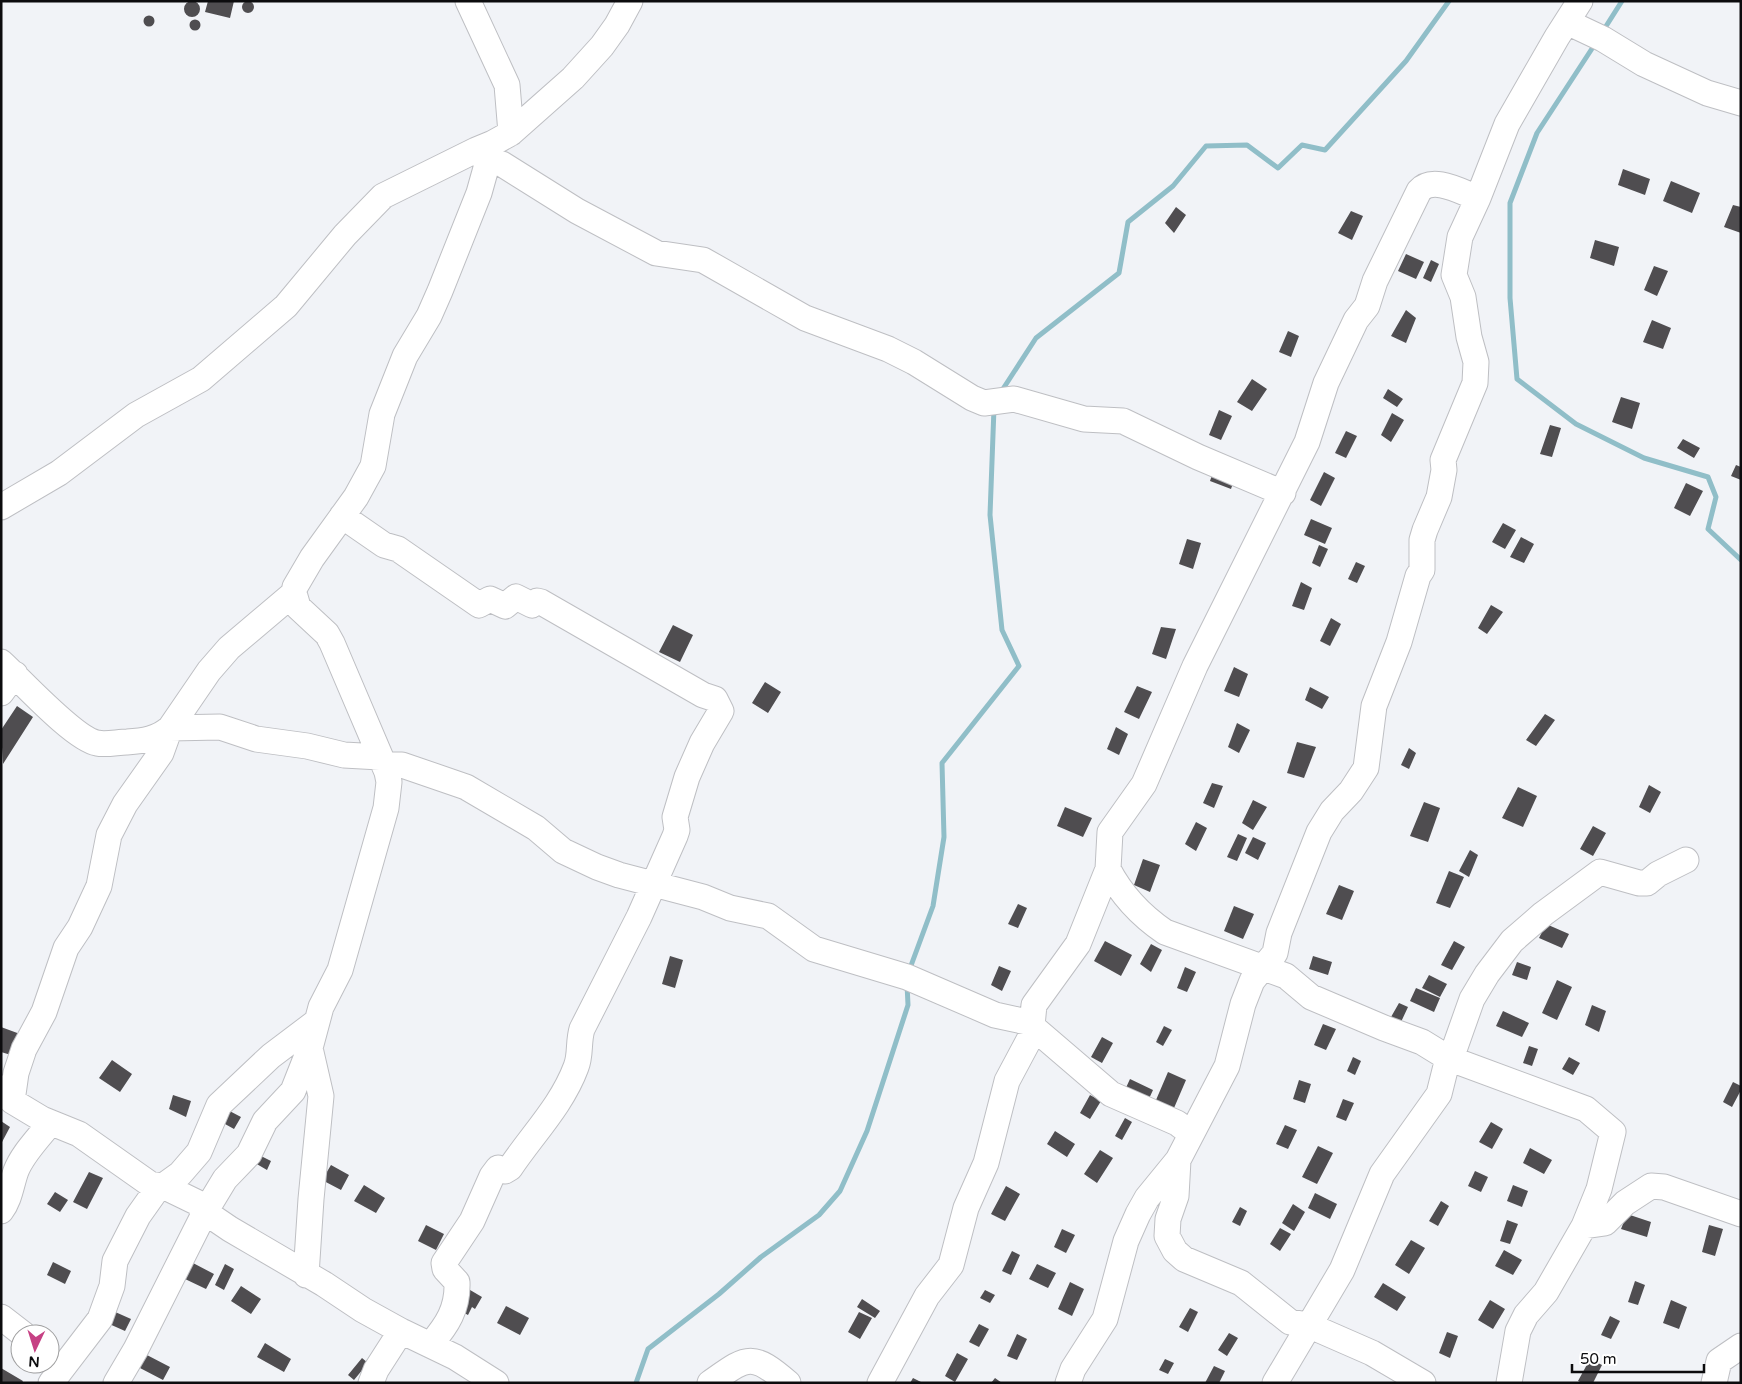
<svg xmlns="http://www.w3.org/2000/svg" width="1742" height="1384" viewBox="0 0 1742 1384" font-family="'Varela Round',sans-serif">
<rect width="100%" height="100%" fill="#f1f3f7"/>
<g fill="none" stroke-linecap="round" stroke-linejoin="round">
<path stroke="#90bec8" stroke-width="5" d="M1603 31 1622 1
M1595 44 1537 133 1510 203V298L1517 379 1576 424 1644 458 1708 477 1716 497 1708 529 1741 560
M1001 392 1036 338 1119 273 1128 222 1173 186 1206 146 1247 145 1278 168 1302 145 1325 150 1406 61 1449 1
M909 971 933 906 944 837 942 763 1019 666 1002 630 990 515 994 408
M636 1383 648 1349 719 1294 761 1257 819 1215 840 1191 867 1131 908 1005 907 984"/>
</g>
<path fill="#4f4d50" d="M208 1H234L230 18 205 12Z
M242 7a6 6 0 1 1 12 0a6 6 0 1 1-12 0Z
M184 9a8 8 0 1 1 16 0a8 8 0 1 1-16 0Z
M143.5 21a5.5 5.5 0 1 1 11 0a5.5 5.5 0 1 1-11 0Z
M189.5 25a5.5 5.5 0 1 1 11 0a5.5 5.5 0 1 1-11 0Z
M1623 169 1650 179 1645 195 1618 185Z
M1671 181 1700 193 1692 213 1663 201Z
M1733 205 1741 207V233L1724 227Z
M1176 207 1186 215 1174 233 1165 223Z
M1351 211 1363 216 1352 240 1338 233Z
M1595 240 1619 247 1614 266 1590 258Z
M1406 254 1424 262 1416 279 1398 271Z
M1431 260 1439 264 1431 282 1423 278Z
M1654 266 1668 271 1657 296 1644 290Z
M1406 310 1416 318 1406 343 1391 336Z
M1652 320 1671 328 1663 349 1643 342Z
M1288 331 1299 336 1291 357 1279 352Z
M1252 379 1267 389 1252 411 1237 402Z
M1388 389 1403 399 1397 407 1383 398Z
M1621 397 1640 403 1632 429 1612 422Z
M1219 410 1232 416 1221 440 1209 435Z
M1392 413 1404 420 1391 442 1381 435Z
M1550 425 1561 428 1552 457 1540 454Z
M1346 431 1357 436 1346 458 1335 453Z
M1683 439 1700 448 1694 458 1677 448Z
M1736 465 1741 467V480L1731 476Z
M1214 469 1235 477 1231 489 1210 481Z
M1324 472 1335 478 1321 506 1310 500Z
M1686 483 1703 491 1690 516 1674 508Z
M1311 519 1332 528 1325 544 1304 535Z
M1503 523 1516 530 1505 549 1492 542Z
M1521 537 1534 544 1524 563 1510 557Z
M1187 539 1201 543 1193 569 1179 564Z
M1319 545 1328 549 1320 567 1312 563Z
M1356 562 1365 566 1357 583 1348 579Z
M1301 582 1312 588 1304 610 1292 606Z
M1491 605 1503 612 1487 634 1478 628Z
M1331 618 1341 624 1330 646 1320 641Z
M673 625 693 635 680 662 659 652Z
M1161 627 1176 629 1166 659 1152 654Z
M1234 667 1248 674 1239 697 1224 691Z
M765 682 781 692 768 713 752 703Z
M1137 686 1152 692 1139 719 1124 712Z
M1310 687 1329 697 1322 709 1305 700Z
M17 706 33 717 3 764 1 730Z
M1545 714 1555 720 1536 746 1526 740Z
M1237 723 1250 730 1239 753 1228 747Z
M1116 727 1128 734 1119 755 1107 749Z
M1297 742 1316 747 1304 778 1287 773Z
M1409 748 1416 753 1409 769 1401 765Z
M1212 783 1223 786 1214 808 1203 803Z
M1649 785 1661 792 1650 813 1639 807Z
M1518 787 1537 796 1523 827 1502 818Z
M1253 800 1267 807 1253 830 1242 823Z
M1424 802 1440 808 1428 842 1410 836Z
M1065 807 1092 818 1083 837 1057 826Z
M1196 822 1207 828 1196 851 1185 844Z
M1593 826 1606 833 1593 856 1580 849Z
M1238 834 1247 838 1237 861 1227 857Z
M1253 837 1266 843 1258 860 1245 853Z
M1470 850 1478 855 1469 877 1459 871Z
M1143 859 1160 865 1150 892 1134 885Z
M1449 871 1464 877 1450 908 1436 903Z
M1339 885 1354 891 1342 920 1326 914Z
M1018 904 1027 908 1018 928 1008 924Z
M1234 906 1254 914 1243 939 1224 931Z
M1546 924 1569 934 1562 948 1539 938Z
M1105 941 1132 955 1121 976 1094 961Z
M1454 941 1465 947 1452 970 1441 965Z
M1151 944 1162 950 1151 972 1140 964Z
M670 956 683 960 675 988 662 984Z
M1313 956 1332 962 1328 975 1309 969Z
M1517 962 1531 967 1527 980 1512 975Z
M999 966 1011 971 1002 991 991 985Z
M1185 967 1196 972 1187 992 1177 988Z
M1429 975 1447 984 1440 997 1422 988Z
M1557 980 1572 987 1557 1020 1542 1013Z
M1416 988 1440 998 1434 1012 1410 1001Z
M1399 1003 1408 1007 1401 1022 1391 1017Z
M1592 1005 1606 1011 1599 1032 1585 1025Z
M1503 1011 1529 1023 1522 1037 1496 1026Z
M1323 1024 1336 1029 1326 1050 1314 1045Z
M1164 1026 1172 1030 1163 1046 1156 1042Z
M1 1027 20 1034 11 1055 1 1052Z
M1102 1037 1113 1043 1102 1063 1091 1057Z
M1529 1046 1538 1049 1532 1066 1523 1063Z
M1353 1057 1361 1061 1355 1075 1347 1071Z
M1569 1057 1580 1063 1573 1075 1562 1069Z
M112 1060 132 1074 120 1092 99 1078Z
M1168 1072 1186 1080 1174 1108 1156 1100Z
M1130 1079 1153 1090 1147 1103 1124 1092Z
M1299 1080 1311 1084 1305 1103 1293 1099Z
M1733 1082 1741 1086V1090L1732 1107 1723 1102Z
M173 1095 191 1101 186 1117 169 1109Z
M1090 1095 1101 1101 1090 1119 1080 1113Z
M1343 1099 1354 1103 1346 1121 1336 1117Z
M222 1107 241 1117 234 1129 216 1119Z
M1125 1118 1132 1122 1122 1140 1115 1136Z
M1 1121 10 1127 1 1144Z
M1491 1122 1503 1129 1492 1149 1479 1142Z
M1285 1125 1297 1130 1288 1149 1276 1144Z
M1055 1131 1075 1144 1067 1157 1047 1144Z
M1318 1146 1333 1153 1317 1184 1302 1177Z
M1530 1148 1552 1160 1544 1174 1523 1163Z
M1100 1150 1113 1158 1097 1183 1084 1174Z
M259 1155 271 1161 267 1170 255 1163Z
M331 1165 349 1175 341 1190 322 1180Z
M1475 1171 1488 1177 1481 1192 1468 1186Z
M89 1172 103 1178 87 1209 73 1202Z
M364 1185 385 1198 376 1213 354 1201Z
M1513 1185 1528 1191 1522 1207 1507 1201Z
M1006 1186 1020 1194 1005 1221 991 1214Z
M55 1192 68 1200 60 1212 47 1204Z
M1315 1193 1337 1204 1330 1219 1308 1208Z
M1441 1201 1449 1206 1438 1226 1429 1221Z
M1293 1204 1305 1212 1294 1231 1282 1223Z
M1240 1207 1247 1211 1240 1226 1232 1222Z
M1627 1214 1651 1222 1647 1237 1621 1229Z
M1507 1220 1518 1224 1510 1244 1500 1241Z
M426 1225 444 1234 436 1250 418 1241Z
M1709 1225 1723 1229 1715 1256 1702 1252Z
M1280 1228 1291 1234 1280 1251 1270 1244Z
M1062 1229 1075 1235 1066 1253 1054 1247Z
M1411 1240 1425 1248 1409 1274 1395 1265Z
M1504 1250 1522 1260 1513 1275 1495 1266Z
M1012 1251 1020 1255 1011 1275 1002 1271Z
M53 1262 71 1271 65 1284 47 1275Z
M193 1263 214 1274 206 1289 185 1279Z
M225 1264 234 1269 224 1290 215 1285Z
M1037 1264 1056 1273 1048 1288 1029 1279Z
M1635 1281 1645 1285 1638 1305 1628 1302Z
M1070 1282 1084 1289 1072 1316 1058 1309Z
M1383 1283 1406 1297 1397 1311 1374 1297Z
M241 1286 261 1299 251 1314 231 1301Z
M465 1287 482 1297 475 1309 472 1307 468 1315 457 1309Z
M985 1290 995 1295 990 1303 980 1298Z
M862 1299 880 1311 875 1318 857 1307Z
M1490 1300 1505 1309 1493 1329 1478 1320Z
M1671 1300 1687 1307 1679 1329 1663 1323Z
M506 1306 529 1318 520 1335 497 1323Z
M1190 1308 1198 1312 1188 1332 1179 1327Z
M113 1311 131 1319 125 1331 107 1323Z
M859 1312 872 1318 860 1339 848 1332Z
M1610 1316 1620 1321 1611 1339 1601 1335Z
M979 1324 989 1329 979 1347 969 1342Z
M1447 1332 1458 1336 1450 1358 1439 1353Z
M1229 1333 1238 1338 1227 1356 1218 1350Z
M1017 1334 1027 1339 1017 1360 1007 1356Z
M265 1343 291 1359 284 1372 257 1357Z
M957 1353 968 1359 955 1382 945 1376Z
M145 1354 170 1367 163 1380 140 1368Z
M362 1358 368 1363 354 1380 348 1375Z
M1165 1359 1174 1363 1168 1374 1159 1370Z
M1590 1359 1602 1365 1593 1383H1582L1578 1381Z
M1214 1366 1225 1371 1219 1383H1205Z
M1 1368 23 1381 22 1383H1Z
M913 1378 923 1383H910Z
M995 1378 1002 1383H991Z"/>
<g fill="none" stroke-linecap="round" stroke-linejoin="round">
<defs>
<path id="minor" d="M468 1 507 85 511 133
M1567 22 1603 39 1644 64 1707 93 1741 103
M490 160 502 164 577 211 656 253 703 260 805 318 888 349 914 362 972 398 984 403 1014 399 1084 419 1123 421 1198 457 1283 493
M1 507 59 473 136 415 201 379 286 306 345 235 383 196 476 150 493 143 511 133 573 78 602 46 617 25 630 1
M342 516 384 545 398 549 479 605 490 599 505 606 516 597 532 605 537 601 541 602 703 695 715 699 721 711 702 743 687 777 675 817 677 830 675 836 639 917 582 1029C578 1042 581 1055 576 1067 562 1105 532 1135 510 1168L505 1171 498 1168 492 1176 472 1221 444 1263 445 1269 457 1282C458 1309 447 1325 431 1344
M1 662C20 679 74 739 97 743 106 745 118 742 127 742 143 741 158 739 170 728L220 727 256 739 307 746 344 755 380 757
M1 693 15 674
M384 765H402L466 787 536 828 563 851 597 867 619 875 703 897 730 908 768 916 814 949 907 977 995 1015 1027 1022 1111 1094 1177 1123 1185 1129 1189 1136
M1108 869C1122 896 1140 915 1165 932L1286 976 1311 997 1384 1028 1422 1042 1448 1058 1586 1109 1613 1132 1599 1189 1584 1226 1546 1292 1526 1315 1518 1331 1509 1383
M2 1088 12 1101 42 1119 79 1134 150 1184 163 1186 196 1202 205 1212 230 1229 324 1284 363 1310 401 1331 455 1357 496 1383
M12 1101 16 1073 24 1049 44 1012 66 948 80 927 99 886 109 835 125 804 161 753 170 728 209 671 229 648 294 593
M1178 1160 1176 1196 1168 1219 1167 1236 1175 1251 1184 1259 1241 1283 1290 1322 1308 1325 1372 1353 1423 1383
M1 1211C10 1199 11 1185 16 1171 23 1153 39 1138 50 1123
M1584 1226 1605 1223 1625 1203 1651 1186 1664 1187 1741 1214
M306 1275 311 1199 321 1096 310 1048 321 1007 340 970 386 808 389 782 387 772 332 643 327 634 298 607 294 593 295 587 312 558 356 497 373 466 382 414 405 356 429 316 440 291 479 193 493 143
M1 1317 23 1334
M51 1383 100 1319 112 1286 115 1261 138 1216 155 1192 180 1174 199 1152 219 1105 271 1056 316 1022
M116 1383 136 1349 205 1212 225 1179 249 1154 265 1121 293 1091 310 1048
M371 1383 376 1370 401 1331
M710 1383C747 1357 751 1351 788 1383
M880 1383 927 1296 951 1265 966 1208 986 1163 1007 1081 1031 1036 1034 1005 1078 944 1108 869 1110 832 1144 784 1195 666 1307 442 1326 383 1356 320 1367 306 1375 281 1419 191C1433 175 1461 192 1478 198L1507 124 1557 37 1580 1
M1068 1383 1073 1369 1105 1319 1126 1241 1138 1214 1147 1198 1178 1160 1227 1066 1243 1004 1252 981 1275 953 1279 933 1319 832 1332 811 1351 791 1366 768 1374 706 1399 642 1418 576 1422 570V540L1425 530 1439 497 1444 470 1443 460 1475 383 1476 362 1469 337 1463 297 1454 275 1460 237 1478 198
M1275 1383 1342 1270 1382 1174 1439 1094 1448 1058 1455 1047 1472 999 1487 974 1512 941 1543 914 1600 872 1639 883H1647L1658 874 1686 860
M1714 1383 1719 1361 1741 1346"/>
</defs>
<use href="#minor" stroke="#bebfc3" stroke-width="27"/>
<use href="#minor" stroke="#fff" stroke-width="25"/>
</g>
<rect width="1742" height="1384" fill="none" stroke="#0c0c0e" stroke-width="5"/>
<g transform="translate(35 1349) rotate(184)"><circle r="24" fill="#ffffff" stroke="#9e9e9f"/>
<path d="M0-4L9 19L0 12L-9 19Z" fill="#c64184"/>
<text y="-8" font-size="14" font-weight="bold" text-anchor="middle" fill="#0c0c0e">N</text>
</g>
<path d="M1572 1364v8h132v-8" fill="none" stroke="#0c0c0e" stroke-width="2.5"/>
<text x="1580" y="1364" font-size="15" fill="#0c0c0e" stroke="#ffffff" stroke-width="4" paint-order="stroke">50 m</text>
</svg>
